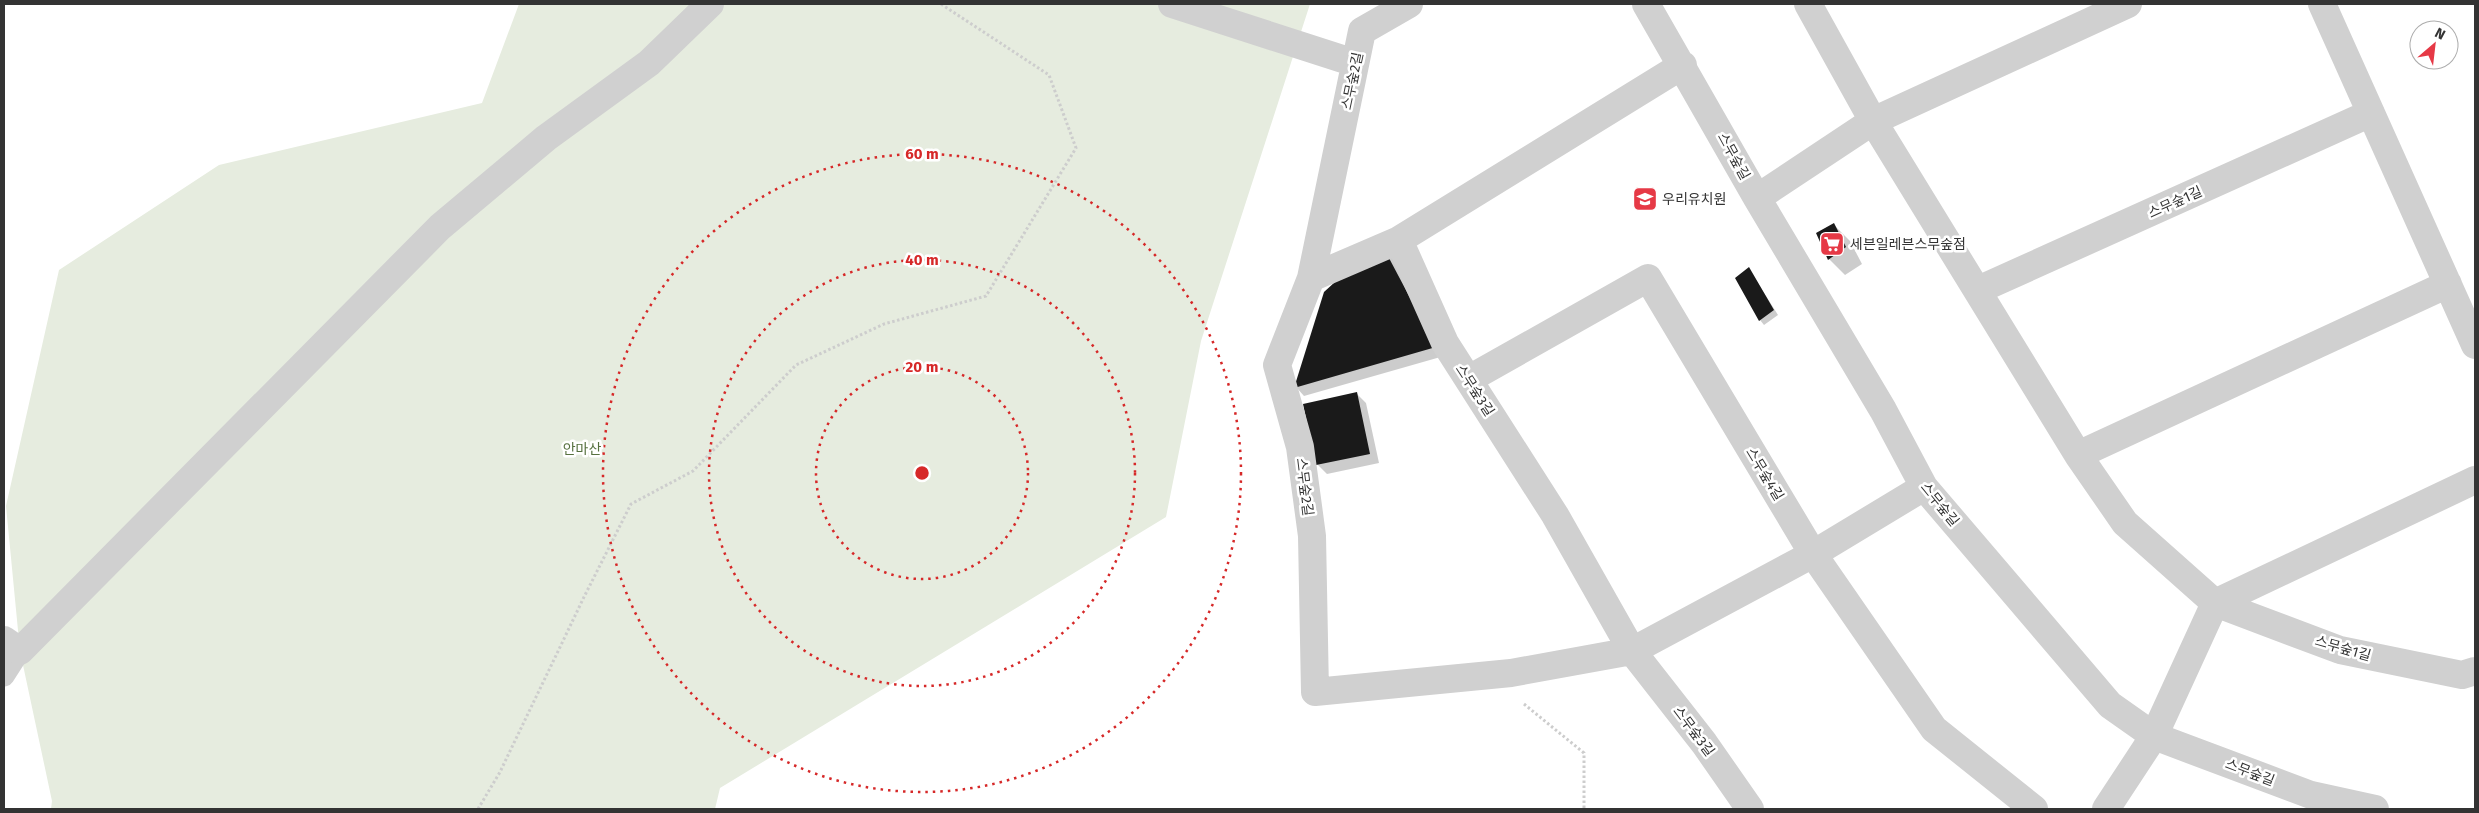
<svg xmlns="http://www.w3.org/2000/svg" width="2479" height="813" viewBox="0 0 2479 813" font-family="'Fira Sans','Noto Sans KR',sans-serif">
<rect width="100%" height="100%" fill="#fff"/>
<path fill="#e6ecdf" d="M519 4H1310L1201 341 1166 517 720 788 715 809H51L52 801 20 651 6 506 59 270 219 165 482 103Z"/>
<path fill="#0003" d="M1834 225 1850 241 1862 264 1845 275 1829 259Z
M1389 251 1444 356 1304 396 1296 387Z
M1749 269 1778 315 1764 325 1760 320Z
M1357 394 1366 403 1379 463 1327 474 1317 464Z"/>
<path fill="#1a1a1a" d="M1834 223 1846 247 1828 260 1816 233Z
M1380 241 1436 347 1294 388 1324 292Z
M1749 267 1774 310 1759 321 1735 278Z
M1357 392 1370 454 1316 465 1303 404Z"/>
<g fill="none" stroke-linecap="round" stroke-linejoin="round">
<path stroke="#cdcdcd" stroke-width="3" stroke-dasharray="2.5 2.5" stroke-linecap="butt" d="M1524 704 1584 753V809
M478 809 500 772 585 595 631 504 693 471 796 365 884 324 986 296 1076 148 1049 75 941 4"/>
<path stroke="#d0d0d0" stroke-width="21" d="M4 676 20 651"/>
<path stroke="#d0d0d0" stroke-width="28" d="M1172 4 1355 63
M1409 4 1362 31 1311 278 1277 365 1300 447 1312 536 1315 692 1511 673 1632 651 1813 554 1924 487
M1646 4 1757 198 1883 410 1924 487 2110 705 2154 736 2311 795 2375 809
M1808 4 1873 121 2078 455 2125 523 2215 603 2340 650 2462 675 2475 671
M2322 4 2475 345
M1683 65 1399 240 1445 343 1555 515 1632 651 1704 743 1750 809
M1757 198 1873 121 2128 4
M1311 278 1399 240
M1978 290 2371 113
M1469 379 1648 278 1813 554 1934 729 2034 809
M2078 455 2448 284
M4 640 20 651 440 227 546 138 649 63 710 4
M2106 809 2154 736 2215 603 2475 480"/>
</g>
<g fill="none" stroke="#d62828" stroke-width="2.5" stroke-dasharray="2.5 5">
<circle cx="922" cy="473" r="106"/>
<circle cx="922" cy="473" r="213"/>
<circle cx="922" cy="473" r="319"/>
</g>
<defs>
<symbol id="school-square" viewBox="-11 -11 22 22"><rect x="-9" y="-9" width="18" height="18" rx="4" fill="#e63946" stroke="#fff"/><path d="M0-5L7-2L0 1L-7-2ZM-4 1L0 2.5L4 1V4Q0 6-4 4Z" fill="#fff"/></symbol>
<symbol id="supermarket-square" viewBox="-11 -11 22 22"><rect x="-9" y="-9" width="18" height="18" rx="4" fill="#e63946" stroke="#fff"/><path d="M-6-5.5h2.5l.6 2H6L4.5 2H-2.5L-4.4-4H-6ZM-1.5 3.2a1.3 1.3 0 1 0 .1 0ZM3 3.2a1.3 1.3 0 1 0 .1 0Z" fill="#fff"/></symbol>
</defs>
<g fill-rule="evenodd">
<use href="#school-square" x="1631" y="185" width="28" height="28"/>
<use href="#supermarket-square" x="1818" y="230" width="28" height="28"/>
</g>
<g text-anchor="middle" stroke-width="5" stroke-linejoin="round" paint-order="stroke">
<g font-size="14" fill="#333" stroke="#fff">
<text transform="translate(1352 81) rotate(-78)" y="5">스무숲2길</text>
<text transform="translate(1734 156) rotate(61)" y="5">스무숲길</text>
<text transform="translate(2175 202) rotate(-24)" y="5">스무숲1길</text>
<text transform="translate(1475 390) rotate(57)" y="5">스무숲3길</text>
<text transform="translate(1765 474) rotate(59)" y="5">스무숲4길</text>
<text transform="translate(1305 487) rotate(83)" y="5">스무숲2길</text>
<text transform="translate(1940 504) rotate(51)" y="5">스무숲길</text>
<text transform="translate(2343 648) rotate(16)" y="5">스무숲1길</text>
<text transform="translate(1694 731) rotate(53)" y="5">스무숲3길</text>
<text transform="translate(2250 772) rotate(21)" y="5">스무숲길</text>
</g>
<g font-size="14" fill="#333" stroke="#fff" text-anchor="start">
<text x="1662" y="204">우리유치원</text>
<text x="1850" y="249">세븐일레븐스무숲점</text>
</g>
<g font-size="14" fill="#56703f" stroke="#fff">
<text x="582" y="454">안마산</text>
</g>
</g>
<circle cx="922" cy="473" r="8" fill="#d62828" stroke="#fff" stroke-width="2.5"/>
<g font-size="15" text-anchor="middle" font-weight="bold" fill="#d62828" stroke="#fff" stroke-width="5" stroke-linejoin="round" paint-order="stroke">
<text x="922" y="159">60 m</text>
<text x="922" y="265">40 m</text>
<text x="922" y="372">20 m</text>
</g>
<rect width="2479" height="813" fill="none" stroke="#333333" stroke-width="10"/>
<g transform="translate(2434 45) rotate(28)"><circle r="24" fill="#ffffff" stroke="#adadad"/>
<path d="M0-4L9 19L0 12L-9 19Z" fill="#e63946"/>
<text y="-8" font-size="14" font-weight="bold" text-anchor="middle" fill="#333333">N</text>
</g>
</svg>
